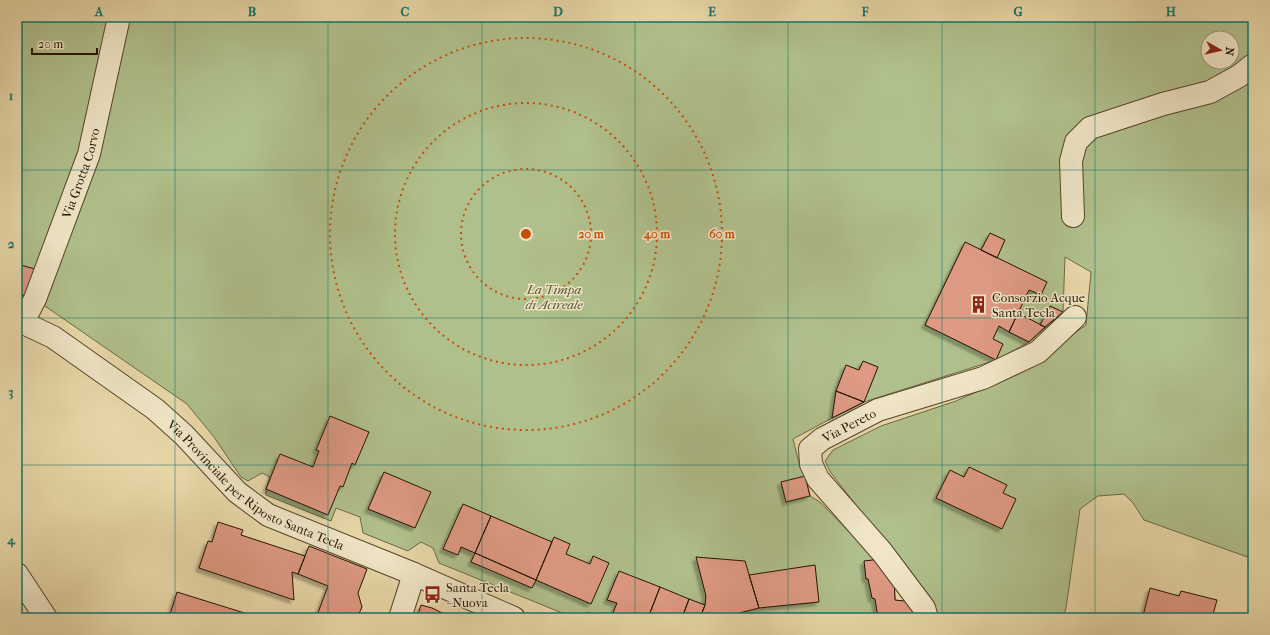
<svg xmlns="http://www.w3.org/2000/svg" width="1270" height="635" viewBox="0 0 1270 635" font-family="'IM FELL French Canon',serif">
<defs>
<filter id="shadow"><feDropShadow dx="-3.5" dy="3.5" stdDeviation="1" flood-color="#0004"/></filter>
</defs>
<rect width="100%" height="100%" fill="#e8d8a9"/>
<filter id="stains"><feTurbulence type="fractalNoise" baseFrequency=".005" numOctaves="4"/><feColorMatrix values="0 0 0 0 .2 0 0 0 0 .09 0 0 0 0 .02 0 0 0 .5 -.17"/></filter>
<radialGradient id="worn" r=".72"><stop offset=".6" stop-color="#630" stop-opacity="0"/><stop offset="1" stop-color="#630" stop-opacity=".3"/></radialGradient>
<path fill="#b0c08c" stroke="#6a6946" fill-rule="evenodd" d="M17 17H1253V559L1144 520 1133 503 1124 494 1098 496 1080 509 1066 608 1063 618H934L891 550 831 473 825 461 833 450 881 426 956 401 1021 372 1086 325 1091 272 1065 257 1063 312 1029 342 996 360 864 402 832 418 793 439 800 467 805 476 810 496 820 502 894 578 895 600 914 614 921 615 922 618H599L589 612 572 617 439 563 433 548 421 542 408 551 363 533 360 517 336 508 331 521 266 495V489L270 477 262 473 248 481 241 477 214 437 187 404 42 304 28 296 17 294ZM1208 38H1232V62H1208Z"/>
<path fill="#de9a83" stroke="#231200" filter="url(#shadow)" d="M990 233 1005 240 997 258 981 250Z
M965 242 1047 282 1041 295 1029 290 1009 332 999 326 993 339 1003 344 996 360 925 325Z
M17 264 35 269 28 296 17 294Z
M1050 306 1063 312 1045 327 1040 325Z
M1018 313 1045 327 1029 342 1009 332Z
M863 361 878 367 864 402 836 391 846 365 859 370Z
M836 391 864 402 832 418Z
M330 416 369 432 355 465 352 463 343 487 340 486 328 515 266 489 280 454 313 467 319 451 316 450Z
M969 467 1007 485 1003 493 1016 499 1002 529 936 498 950 470 964 477Z
M384 472 431 492 415 528 368 509Z
M805 476 810 496 786 502 781 482Z
M463 504 491 516 475 553 461 547 458 555 443 549Z
M491 516 552 542 536 580 475 553Z
M218 522 243 530 241 535 305 556 298 574 292 572 294 600 199 568 208 541 212 542Z
M554 537 570 544 566 554 590 564 593 556 609 563 591 604 536 580Z
M309 546 367 569 358 593 362 607 357 618H346L340 614 339 618H316L328 586 298 574Z
M475 553 536 580 532 588 471 562Z
M696 557 745 561 759 608 739 613 738 618H700L705 605 706 596Z
M881 559 894 578 895 600 914 602V615H921L922 618H878L875 599 872 598 868 579H866L864 561Z
M815 565 819 602 759 608 749 575Z
M619 571 660 587 648 618H611L617 603 607 600Z
M660 587 689 599 682 618H648Z
M1150 588 1179 596 1181 591 1217 600 1212 618H1134L1135 614 1143 616Z
M177 592 251 615 249 618H169Z
M689 599 705 605 700 618H682Z
M421 605 432 608 453 618H417Z"/>
<g fill="none" stroke-linecap="round" stroke-linejoin="round">
<defs>
<g id="minor">
<path d="M1073 216 1071 161 1076 142 1090 128 1163 104 1210 92 1239 76 1253 65"/>
<path id="s1" d="M17 320 53 337 155 409 184 435 237 492 268 515 414 574 514 618"/>
<path id="s2" d="M23 322 35 299 89 154 119 17"/>
<path d="M17 574 46 618"/>
<path d="M400 618 414 574"/>
<path id="s3" d="M927 618 924 608 882 552 818 479 811 464 810 449 822 439 878 410 983 378 1038 352 1075 317"/>
</g>
</defs>
<use href="#minor" stroke="#54442a" stroke-width="24"/>
<use href="#minor" stroke="#f0e6c7" stroke-width="22"/>
</g>
<path fill="none" stroke="#0f766e" stroke-width="1" stroke-opacity="0.55" d="M175 17V618M328 17V618M482 17V618M635 17V618M788 17V618M942 17V618M1095 17V618M17 170H1253M17 318H1253M17 465H1253"/>
<g fill="none" stroke="#ca4e0a" stroke-width="2" stroke-dasharray="2 4">
<circle cx="526" cy="234" r="65"/>
<circle cx="526" cy="234" r="131"/>
<circle cx="526" cy="234" r="196"/>
</g>
<defs>
<symbol id="building-bare" viewBox="-9 -9 18 18"><path d="M-4-6H4V6H1V3H-1V6H-4ZM-2.5-4.3h1.7v1.8h-1.7ZM.8-4.3h1.7v1.8H.8ZM-2.5-1h1.7V.8h-1.7ZM.8-1h1.7V.8H.8Z" fill="#8f2418" stroke="#f0e6c7" stroke-width="2.5" paint-order="stroke"/></symbol>
<symbol id="bus-bare" viewBox="-9 -9 18 18"><path d="M-5-6H5V4H4V6H2V4H-2V6H-4V4H-5ZM-3.5-4V0h7V-4ZM-3.5 1.2v1.5H-2V1.2ZM2 1.2v1.5H3.5V1.2Z" fill="#8f2418" stroke="#f0e6c7" stroke-width="2.5" paint-order="stroke"/></symbol>
</defs>
<g fill-rule="evenodd">
<use href="#building-bare" x="966" y="292" width="25" height="25"/>
<use href="#bus-bare" x="420" y="582" width="25" height="25"/>
</g>
<g text-anchor="middle" stroke-width="3" stroke-linejoin="round" paint-order="stroke">
<g font-size="13" fill="#231200" stroke="#f0e6c7">
<text dy="5" stroke="none"><textPath href="#s2" startOffset="160">Via Grotta Corvo</textPath></text>
<text dy="5" stroke="none"><textPath href="#s3" startOffset="255">Via Pereto</textPath></text>
<text dy="5" stroke="none"><textPath href="#s1" startOffset="293">Via Provinciale per Riposto Santa Tecla</textPath></text>
</g>
<g font-size="13" font-style="italic" fill="#544f31" stroke="#f0e6c7">
<text x="554" y="294">La Timpa<tspan x="554" dy="15">di Acireale</tspan></text>
</g>
<g font-size="13" fill="#231200" stroke="#f0e6c7" text-anchor="start">
<text x="992" y="302">Consorzio Acque<tspan x="992" dy="15">Santa Tecla</tspan></text>
<text x="446" y="592">Santa Tecla<tspan x="446" dy="15">- Nuova</tspan></text>
</g>
</g>
<circle cx="526" cy="234" r="6" fill="#ca4e0a" stroke="#f0e6c7" stroke-width="2"/>
<g font-size="12" text-anchor="middle" font-weight="bold" fill="#ca4e0a" stroke="#f0e6c7" stroke-width="3" stroke-linejoin="round" paint-order="stroke">
<text x="591" y="238">20 m</text>
<text x="657" y="238">40 m</text>
<text x="722" y="238">60 m</text>
</g>
<rect width="1270" height="635" fill="none" stroke="#e8d8a9" stroke-width="44"/>
<g transform="translate(1220 50) rotate(98)"><circle r="19" fill="#f0e6c7" stroke="#9e9177"/>
<path d="M0-3L7 15L0 10L-7 15Z" fill="#8f2418"/>
<text y="-6" font-size="11" font-weight="bold" text-anchor="middle" fill="#231200">N</text>
</g>
<path d="M32 48v6h65v-6" fill="none" stroke="#231200" stroke-width="2"/>
<text x="38" y="48" font-size="12" fill="#231200" stroke="#f0e6c7" stroke-width="3" paint-order="stroke">20 m</text>
<rect x="22" y="22" width="1226" height="591" fill="none" stroke="#0f766e" stroke-width="1.5"/>
<g font-size="13" text-anchor="middle" font-weight="bold" fill="#0f766e">
<text x="99" y="16">A</text>
<text x="252" y="16">B</text>
<text x="405" y="16">C</text>
<text x="558" y="16">D</text>
<text x="712" y="16">E</text>
<text x="865" y="16">F</text>
<text x="1018" y="16">G</text>
<text x="1171" y="16">H</text>
<text x="11" y="100">1</text>
<text x="11" y="248">2</text>
<text x="11" y="396">3</text>
<text x="11" y="544">4</text>
</g>
<rect width="100%" height="100%" filter="url(#stains)"/>
<rect width="100%" height="100%" fill="url(#worn)"/>
</svg>
